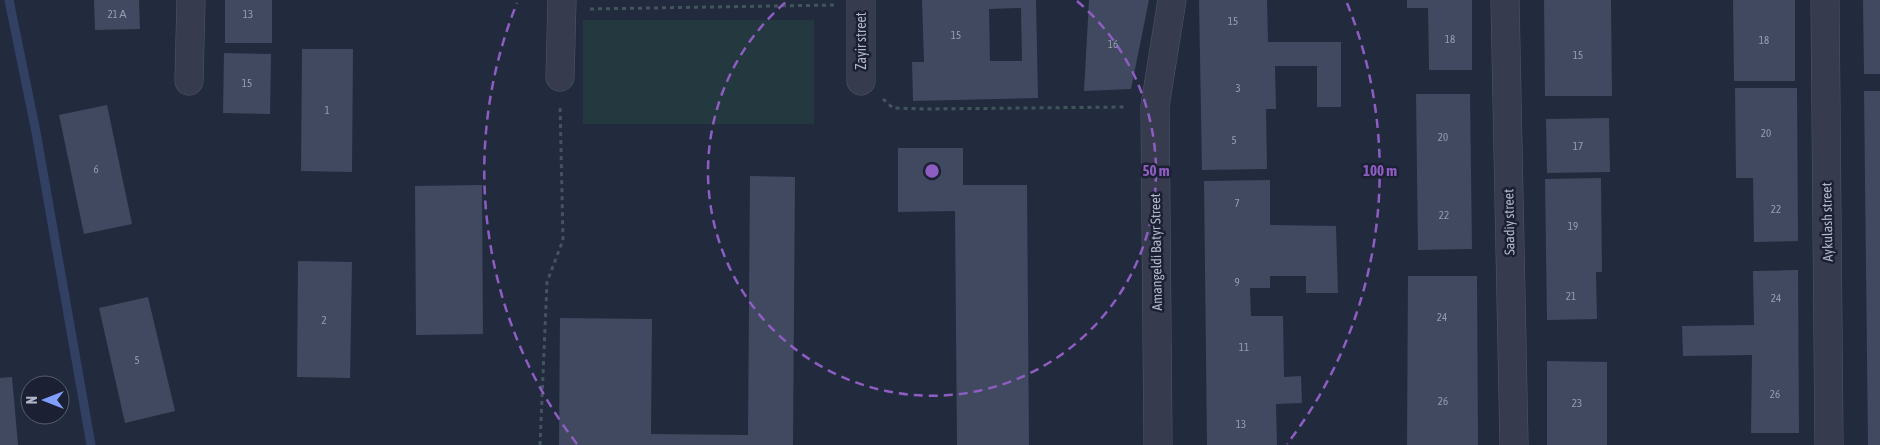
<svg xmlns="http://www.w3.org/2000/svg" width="1880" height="445" viewBox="0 0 1880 445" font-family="'Asap Condensed',sans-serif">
<rect width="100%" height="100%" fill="#222a3e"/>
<path fill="#24383f" d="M583 20H814V124H583Z"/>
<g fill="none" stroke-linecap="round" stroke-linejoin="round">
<path stroke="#324064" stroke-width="9" d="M9 0 36 132 91 445"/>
</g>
<path fill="#404960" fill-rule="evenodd" d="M94 0H139L140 29 95 30Z
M225 0H272V43H225Z
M922 0H1036L1038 98 913 101 912 62H924ZM1021 8 1022 61H990L989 9Z
M1089 0H1149L1131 89 1084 91Z
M1199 0H1267L1268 42H1341V107H1317V66H1275L1276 109H1266L1267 169 1202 170Z
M1407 0H1472V70H1429L1428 8H1407Z
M1544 0H1611L1612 96H1545Z
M1733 0H1795V81H1734Z
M1863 0H1880V74H1864Z
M302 49H353L352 172 301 171Z
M224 53 271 54 270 114 223 113Z
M1735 88H1797L1798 241 1754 242 1753 178H1736Z
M1864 91H1880V445H1868Z
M1416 94H1470L1472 249 1418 250Z
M107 105 132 224 84 234 59 115Z
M1609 118 1610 172 1547 173 1546 119Z
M898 148H963V185H1027L1029 445H957L955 211 898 212Z
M750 176 795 177 793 445H559L560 318 652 319 651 434 748 435Z
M1601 178 1602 272H1596L1597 319 1547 320 1545 179Z
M1270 180V225L1336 226 1338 293H1306V276H1270V288H1250L1251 316H1283L1284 377 1301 376 1302 403 1276 404 1277 445H1207L1204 181Z
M482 185 483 334 416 335 415 186Z
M298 261 352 262 350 378 297 377Z
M1798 270 1799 433H1751L1752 355 1683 356 1682 326 1754 325 1753 271Z
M1408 276H1477L1478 445H1407Z
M148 297 175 411 125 423 99 308Z
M1547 361 1607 362V445H1547Z
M12 377 18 445H0V378Z"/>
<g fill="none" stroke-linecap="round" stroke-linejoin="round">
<defs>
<path id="minor" d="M861 0V81
M1505 0 1514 445
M1825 0 1829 445
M560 77 562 0
M189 81 191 0
M1158 445 1155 106 1172 0"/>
</defs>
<use href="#minor" stroke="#515769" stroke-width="29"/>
<path stroke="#42555c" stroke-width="3" stroke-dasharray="4 4" stroke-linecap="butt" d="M590 9 834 5
M883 99 893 108 925 109 1126 107
M540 445 547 282 563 240 560 104"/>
<use href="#minor" stroke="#363c4e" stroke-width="28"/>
</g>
<g fill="none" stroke="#8e5dc2" stroke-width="2.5" stroke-dasharray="9 6">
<path d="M1077 1A224 224 0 1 1 787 1"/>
<path d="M577 444A448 448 0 0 1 517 3M1347 3A448 448 0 0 1 1287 444"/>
</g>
<g text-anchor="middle" stroke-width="5" stroke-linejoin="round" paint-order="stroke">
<g font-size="11" fill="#959caf">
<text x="117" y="18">21 А</text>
<text x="248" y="18">13</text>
<text x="1233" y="25">15</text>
<text x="956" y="39">15</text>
<text x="1450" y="43">18</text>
<text x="1764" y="44">18</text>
<text x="1113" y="48">16</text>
<text x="1578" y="59">15</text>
<text x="247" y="87">15</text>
<text x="1238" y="92">3</text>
<text x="327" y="114">1</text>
<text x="1766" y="137">20</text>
<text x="1443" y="141">20</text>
<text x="1234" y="144">5</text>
<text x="1578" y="150">17</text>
<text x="96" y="173">6</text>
<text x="1237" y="207">7</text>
<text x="1776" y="213">22</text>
<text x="1444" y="219">22</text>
<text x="1573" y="230">19</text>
<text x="1237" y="286">9</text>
<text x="1571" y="300">21</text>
<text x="1776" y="302">24</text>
<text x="1442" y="321">24</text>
<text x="324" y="324">2</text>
<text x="1244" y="351">11</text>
<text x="137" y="364">5</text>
<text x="1775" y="398">26</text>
<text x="1443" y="405">26</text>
<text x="1577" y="407">23</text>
<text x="1241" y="428">13</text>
</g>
<g font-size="14" fill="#b1b7c9" stroke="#1b2133">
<text transform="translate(861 41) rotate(-90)" y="5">Zayir street</text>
<text transform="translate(1509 222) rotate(-91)" y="5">Saadiy street</text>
<text transform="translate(1827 222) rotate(-91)" y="5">Aykulash street</text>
<text transform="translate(1156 252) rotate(-91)" y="5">Amangeldi Batyr Street</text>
</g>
</g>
<circle cx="932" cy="171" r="8" fill="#8e5dc2" stroke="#1b2133" stroke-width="2.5"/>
<g font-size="15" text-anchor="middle" font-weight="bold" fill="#8e5dc2" stroke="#1b2133" stroke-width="5" stroke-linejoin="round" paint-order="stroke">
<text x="1156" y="176">50 m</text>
<text x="1380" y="176">100 m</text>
</g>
<g transform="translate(45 400) rotate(270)"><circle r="24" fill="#1b2133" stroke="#575d6f"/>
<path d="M0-4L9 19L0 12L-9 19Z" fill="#819ffe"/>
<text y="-8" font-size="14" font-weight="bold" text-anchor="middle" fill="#b1b7c9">N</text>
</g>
</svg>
